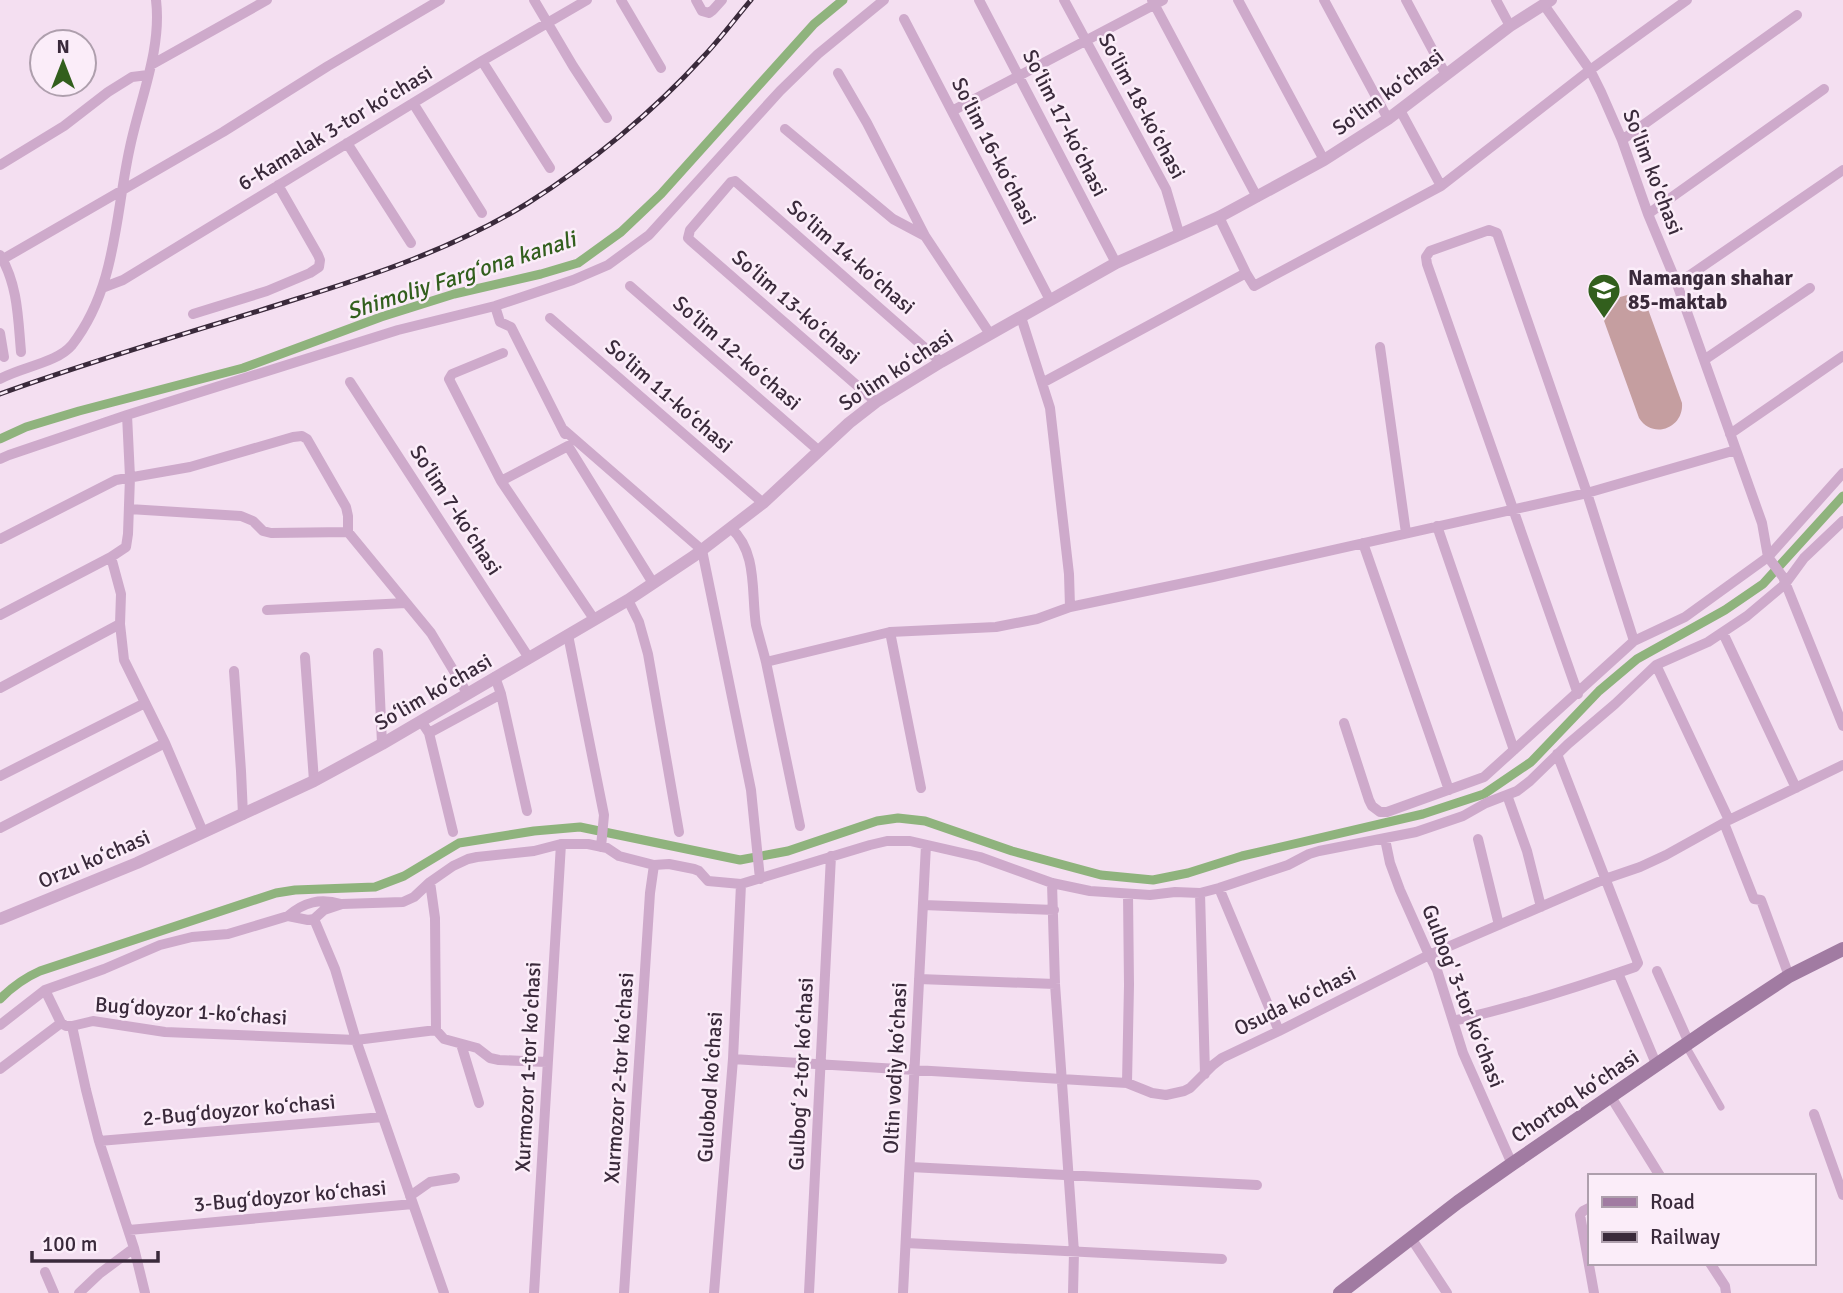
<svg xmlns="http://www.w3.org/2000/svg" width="1843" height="1293" viewBox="0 0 1843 1293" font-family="Signika,sans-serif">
<rect width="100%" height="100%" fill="#f4dff1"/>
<path fill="#c59ea0" d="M1630 294 1641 295 1644 298 1682 403C1684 428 1653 440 1639 418L1603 318C1603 300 1615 299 1630 294Z"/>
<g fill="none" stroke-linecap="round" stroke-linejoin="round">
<path stroke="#8fb37d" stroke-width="9" d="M0 439 26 427 79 411 243 368 381 317 454 294 541 274 578 263 621 232 661 194 814 24 843 0
M0 999C12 987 24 978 40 971L276 893 295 890 375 887 404 876 459 843 534 831 580 827 740 860 788 851 877 821 898 818 925 821 1012 851 1101 875 1153 880 1188 873 1242 856 1423 814 1484 794 1531 762 1599 691 1637 659 1725 610 1763 584 1843 496"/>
<path stroke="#ceaacb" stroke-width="7" d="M1686 1046 1721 1107"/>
<path stroke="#ceaacb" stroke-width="10" d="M534 0 573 66 607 118
M621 0 661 68
M696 0 702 11 709 13 713 10 722 0
M979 0 1116 263
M1064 0 1166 189 1179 233
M1152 0 1257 197
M1238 0 1324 160
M1324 0 1388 119
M1406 0 1446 75
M1496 0 1510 26
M1544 5 1590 70 1601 92 1622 140 1648 214 1677 284 1762 523 1768 557 1783 577 1843 726
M904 19 1050 300
M482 61 550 168
M151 65 267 0
M838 73 867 123 925 236 990 334
M413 103 482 213
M952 111 1163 0
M785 129 893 219 925 236
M1622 140 1797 15
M347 143 411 243
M0 165 64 126 108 92 132 77 148 75
M1441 186 1590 70 1687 0
M1648 214 1824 89
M1219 217 1246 273 1254 286 1441 186 1400 110
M0 255C18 285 18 318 21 352
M3 259 223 132 328 66 440 0
M1677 284 1843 170
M630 286 818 450
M102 288 123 280 482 61 587 0
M495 306 500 322 511 327 565 434
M193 314 267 291 310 273 319 267 320 260 318 255 278 185
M1021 317 1050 408 1069 574 1070 607 1213 577 1587 493 1736 450
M550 318 763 503
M0 333 4 357
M1380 347 1406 533
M1704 360 1810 288
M0 379C21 367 57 363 72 345 117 287 115 214 130 147 140 99 162 49 156 0
M350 382 529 658
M1042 383 1246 273
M876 402 691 241 688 238 690 230 731 182 735 181 941 362
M564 430 702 550 751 790 760 879
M1730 434 1843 356
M0 459 9 455 127 415
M501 481 449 379 452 374 503 353
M129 509 241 516 253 521 263 531 271 533 348 532
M1437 526 1514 750
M731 528C758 553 751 592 756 625 759 637 763 650 766 662
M0 539 116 480 190 467 293 437 302 436 307 439 346 507 348 516V532L431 633 467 693
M1363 543 1449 790
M111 557 121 594 120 624 124 660 165 743 203 832
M628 600 639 622 648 654 679 832
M267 610 406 603
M0 615 111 557 126 547 128 534 130 477 127 415 398 330 495 306 573 280 608 265 649 235 780 91 818 54 884 0
M594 619 501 481 568 446 653 583
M890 632 921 788
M1723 633 1796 788
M568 635 604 815 601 847
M378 653 382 744
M305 657 314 781
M1656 665 1729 820
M234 671 241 771 243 815
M0 688 120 624
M501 694 527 811
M1578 694 1427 264 1426 257 1430 251 1489 230 1497 233 1587 493 1634 641
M421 721 429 733 453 832
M1344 723 1369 800 1372 806 1380 812H1387L1484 777 1634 641 1685 617 1768 557 1843 473
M429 733 501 694 495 677
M0 776 145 703
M1507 795 1527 851 1541 907
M1724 823 1754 899 1761 900 1789 976
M800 826 766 662 890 632 996 627 1037 619 1070 607
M0 828 165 743
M1385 839 1390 863 1400 890 1429 955 1437 970 1463 1053 1512 1164
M1478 839 1499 925
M430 882 435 918 436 1030
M1052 883 1055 984 1074 1252 1073 1293
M1219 888 1279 1031
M1200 893 1205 1074
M923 905 1054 910
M288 916C304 902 320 898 341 904
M314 919 335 969 356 1040 436 1030 444 1039 477 1048 490 1058 499 1060 547 1062
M1657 971 1689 1043
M1618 973 1657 1066
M919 979 1055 984
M45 990 61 1023 66 1026H72L93 1021 165 1032 356 1040 444 1293
M1453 1021C1515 1007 1575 988 1635 967L1638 963 1557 754
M0 1025 45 990 104 969 160 945 192 937 228 934 288 916 308 920 314 919 324 910 342 904 403 902 414 897 430 882 453 866 468 859 477 857 534 851 561 844H588L607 848 619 856 654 865 669 864 694 869 699 871 708 881 741 884 870 845 887 841H910L980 857 1052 883 1090 891 1150 895 1175 892 1200 893 1219 888 1288 865 1309 854 1319 851 1416 832 1463 816 1486 803 1517 791 1530 781 1568 744 1615 704 1656 665 1708 642 1747 616 1785 584 1804 558 1843 521
M72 1026 86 1090 99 1141 134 1248 145 1293
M461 1044 479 1103
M733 1059 1127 1083 1152 1093 1166 1095 1184 1091 1190 1088 1213 1065 1222 1058 1279 1031 1429 955 1605 879 1640 867 1666 855 1729 820 1843 765
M0 1069 61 1023
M1127 1083 1129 985 1128 894
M1611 1097 1660 1176
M1814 1114 1843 1195
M99 1141 383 1117
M910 1167 1257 1185
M410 1196 430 1182 455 1178
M1589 1208 1583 1211 1580 1215 1594 1293
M129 1230 413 1204
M1411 1238 1447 1293
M906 1243 1222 1259
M1710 1263 1725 1286 1726 1293
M45 1272 54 1293
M79 1293 99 1274 134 1248
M534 1293 561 844
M624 1293 650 893 654 865
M714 1293 733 1059 741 884
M809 1293 831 856
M903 1293 926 845"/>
<path stroke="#ceaacb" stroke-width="12" d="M0 919 137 863 314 781 382 744 628 600 694 556 763 503 849 423 876 402 941 362 1116 263 1219 217 1324 160 1388 119 1510 26 1551 0"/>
<path stroke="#a17ba2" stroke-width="14" d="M1340 1293 1458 1202 1512 1164 1713 1026 1789 976 1843 949"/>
<defs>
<path id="rail" d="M0 394C96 359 196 331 293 300 374 275 455 248 528 203 590 164 654 111 703 57 720 39 735 19 751 0"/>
</defs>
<use href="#rail" stroke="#3a2a3b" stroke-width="5"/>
<use href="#rail" stroke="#fbedf9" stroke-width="2.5" stroke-dasharray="8" stroke-linecap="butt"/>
</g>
<defs>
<symbol id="school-pin" viewBox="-11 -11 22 30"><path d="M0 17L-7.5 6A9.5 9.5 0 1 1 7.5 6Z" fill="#325f1d" stroke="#fbedf9"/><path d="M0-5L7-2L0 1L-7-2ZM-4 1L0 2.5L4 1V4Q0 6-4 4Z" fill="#fff"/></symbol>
</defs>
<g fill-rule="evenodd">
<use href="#school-pin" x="1585" y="271" width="38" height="52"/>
</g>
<g text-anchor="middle" stroke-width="5" stroke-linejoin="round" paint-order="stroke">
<g font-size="21" fill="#3a2a3b" stroke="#fbedf9">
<text transform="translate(1388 92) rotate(-36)" y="7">Soʻlim koʻchasi</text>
<text transform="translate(1142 106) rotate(62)" y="7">Soʻlim 18-koʻchasi</text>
<text transform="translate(1065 123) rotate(63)" y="7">Soʻlim 17-koʻchasi</text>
<text transform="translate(335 128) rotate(-31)" y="7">6-Kamalak 3-tor koʻchasi</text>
<text transform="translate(994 151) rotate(63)" y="7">Soʻlim 16-koʻchasi</text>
<text transform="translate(1653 172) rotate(69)" y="7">So'lim ko'chasi</text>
<text transform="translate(851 257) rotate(41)" y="7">Soʻlim 14-koʻchasi</text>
<text transform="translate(796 307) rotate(41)" y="7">Soʻlim 13-koʻchasi</text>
<text transform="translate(737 353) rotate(41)" y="7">Soʻlim 12-koʻchasi</text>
<text transform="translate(896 370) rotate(-33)" y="7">Soʻlim koʻchasi</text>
<text transform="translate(669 396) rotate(41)" y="7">Soʻlim 11-koʻchasi</text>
<text transform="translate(456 510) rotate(57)" y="7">Soʻlim 7-koʻchasi</text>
<text transform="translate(433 692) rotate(-30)" y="7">Soʻlim koʻchasi</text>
<text transform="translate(94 859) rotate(-23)" y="7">Orzu koʻchasi</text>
<text transform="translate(1463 996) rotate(69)" y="7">Gulbog' 3-tor koʻchasi</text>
<text transform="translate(1295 1001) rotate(-26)" y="7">Osuda koʻchasi</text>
<text transform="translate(191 1011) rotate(4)" y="7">Bugʻdoyzor 1-koʻchasi</text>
<text transform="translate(528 1067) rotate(-87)" y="7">Xurmozor 1-tor koʻchasi</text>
<text transform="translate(895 1068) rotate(-87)" y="7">Oltin vodiy koʻchasi</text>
<text transform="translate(801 1074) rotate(-87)" y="7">Gulbogʻ 2-tor koʻchasi</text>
<text transform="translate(619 1078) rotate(-86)" y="7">Xurmozor 2-tor koʻchasi</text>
<text transform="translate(710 1087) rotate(-86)" y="7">Gulobod koʻchasi</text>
<text transform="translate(1575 1096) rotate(-34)" y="7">Chortoq koʻchasi</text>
<text transform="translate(239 1110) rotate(-5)" y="7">2-Bugʻdoyzor koʻchasi</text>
<text transform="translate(290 1196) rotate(-5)" y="7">3-Bugʻdoyzor koʻchasi</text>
</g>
<g font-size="21" font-weight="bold" fill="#3a2a3b" stroke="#fbedf9" text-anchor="start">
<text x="1628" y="285">Namangan shahar<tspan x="1628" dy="24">85-maktab</tspan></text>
</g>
<g font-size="23" font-style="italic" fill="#325f1d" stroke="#fbedf9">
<text transform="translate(461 275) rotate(-18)" y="8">Shimoliy Fargʻona kanali</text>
</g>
</g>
<rect x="1588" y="1174" width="228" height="91" fill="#fbedf9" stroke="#ae9fad" stroke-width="2"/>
<rect x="1602" y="1197" width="35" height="10" fill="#a17ba2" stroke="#ae9fad" stroke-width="2"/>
<text x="1650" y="1209" font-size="21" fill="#3a2a3b">Road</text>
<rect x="1602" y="1232" width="35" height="10" fill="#3a2a3b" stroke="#ae9fad" stroke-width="2"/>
<text x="1650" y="1244" font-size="21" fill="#3a2a3b">Railway</text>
<g transform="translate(63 63)"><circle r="33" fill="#fbedf9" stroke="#ae9fad" stroke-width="2"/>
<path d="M0-5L12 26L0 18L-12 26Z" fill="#325f1d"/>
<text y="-10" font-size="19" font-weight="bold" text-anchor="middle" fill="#3a2a3b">N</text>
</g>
<path d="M32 1251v10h126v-10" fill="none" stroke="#3a2a3b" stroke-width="3.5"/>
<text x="42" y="1251" font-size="21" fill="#3a2a3b" stroke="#fbedf9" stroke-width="5" paint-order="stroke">100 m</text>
</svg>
